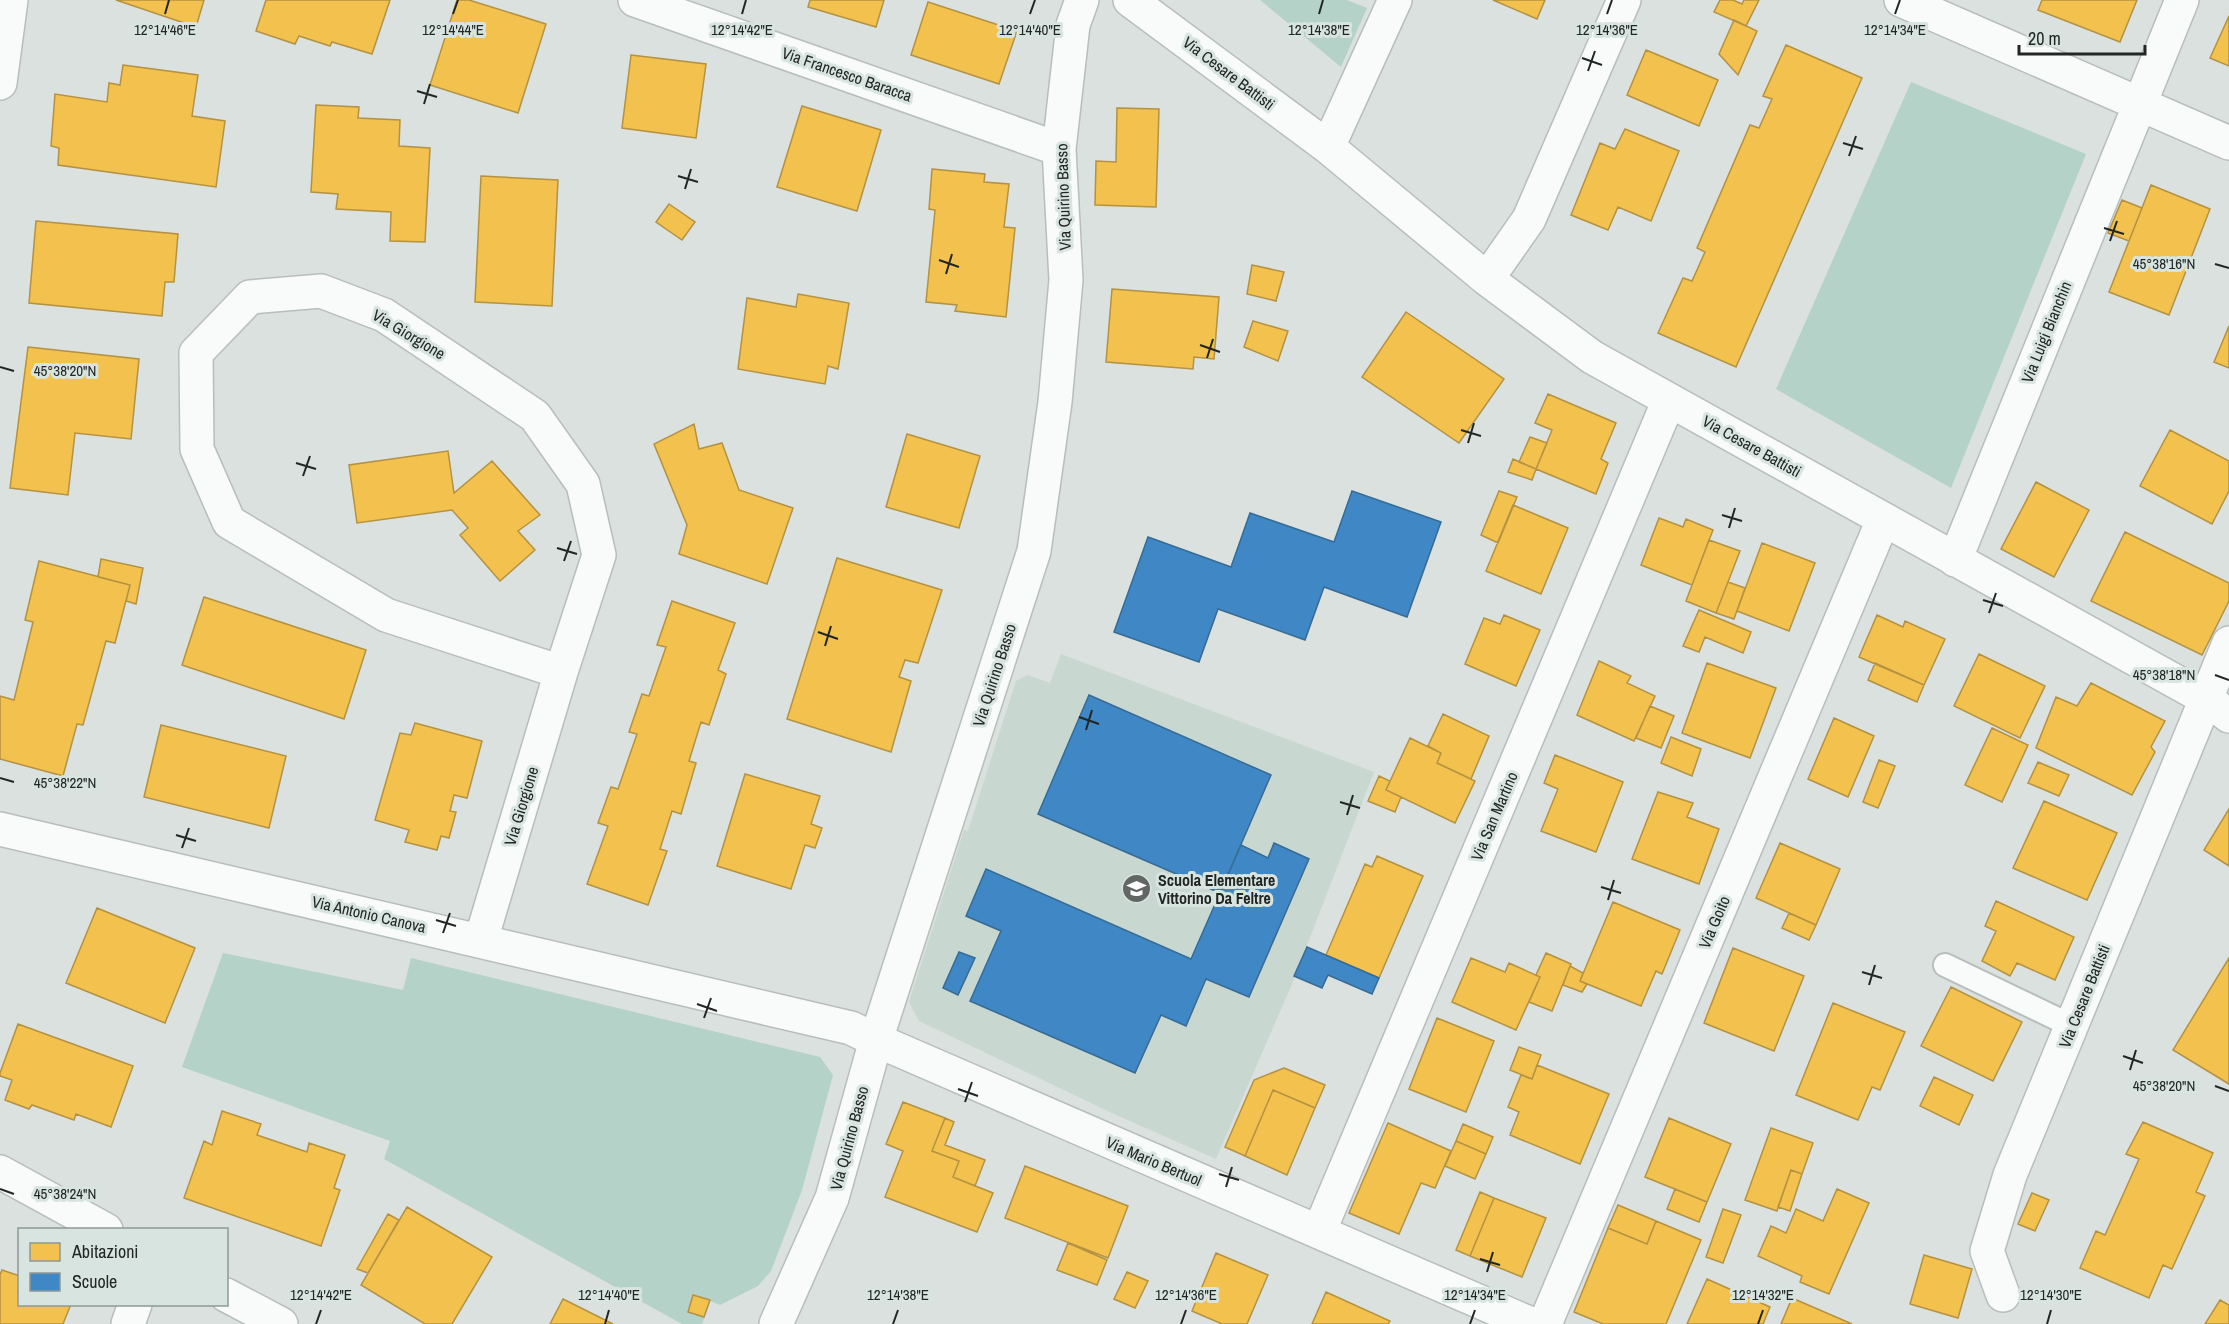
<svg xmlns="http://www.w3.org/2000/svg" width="2229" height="1324" viewBox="0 0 2229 1324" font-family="'Archivo Narrow',sans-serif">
<rect width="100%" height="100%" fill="#dae1de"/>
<path fill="#c9d7d1" d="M1061 654 1374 772 1292 984 1216 1159 1114 1114 919 1021 909 1002 964 830 968 831 1016 681 1028 675 1050 683Z"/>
<path fill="#b4d2c7" d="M1260 0H1347L1367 8 1341 67Z
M1911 82 2086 154 1951 488 1776 389Z
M223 953 403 990 411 958 820 1057 833 1075 802 1190 771 1271 758 1286 720 1305 710 1301 702 1324H682L384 1159 390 1141 182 1067Z"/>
<path fill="#f2c14e" stroke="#b49242" stroke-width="1.5" d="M116 0H204L196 27Z
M266 0H390L372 54 332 42 330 46 299 36 295 44 256 31Z
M457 0H469L546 24 518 113 430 85Z
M810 0H884L876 27 808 7Z
M1493 0H1545L1537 19Z
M1720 0H1733L1742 4 1744 0H1759L1746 26 1714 12Z
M2042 0H2137L2120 42 2038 10Z
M928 2 1017 31 999 84 911 55Z
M2229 16V66L2210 58Z
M1734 20 1757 31 1738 75 1719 54Z
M1786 45 1862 78 1736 367 1658 333 1683 278 1692 281 1705 252 1697 248 1750 125 1759 128 1772 99 1763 96Z
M1646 50 1718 80 1699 126 1627 95Z
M631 55 706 64 696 138 622 128Z
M123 65 198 75 192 116 225 121 216 187 58 165 59 148 51 146 55 94 107 102 109 83 120 85Z
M316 105 359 107 358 118 400 120 399 146 430 148 425 242 390 241 391 212 336 209 338 194 311 192Z
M802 106 881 130 857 211 777 187Z
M1117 108 1159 109 1156 207 1095 205 1096 161 1116 162Z
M1625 129 1679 151 1651 221 1618 207 1608 230 1571 215 1600 143 1615 149Z
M932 169 985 174 984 182 1009 184 1004 227 1015 228 1006 317 955 311 957 305 926 302 935 210 929 209Z
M481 176 558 180 552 306 475 302Z
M2151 185 2210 209 2169 315 2109 292Z
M2122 200 2142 208 2129 241 2108 233Z
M669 204 695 222 682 240 656 222Z
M36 221 178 234 174 282H165L162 316 29 303Z
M1252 265 1284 272 1276 301 1247 294Z
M1112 289 1219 297 1214 359 1194 357 1193 369 1106 362Z
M798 294 849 303 838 369 828 366 825 384 738 369 747 298 796 307Z
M1406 312 1504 379 1459 443 1362 377Z
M1253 321 1288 331 1278 361 1244 347Z
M2229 326V368L2214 362Z
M28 347 139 359 131 439 75 433 68 495 10 488Z
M1548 394 1616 423 1601 459 1608 463 1596 494 1536 469 1552 430 1535 423Z
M694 424 699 449 722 443 739 490 793 508 767 584 679 554 687 525 654 444Z
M2170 430 2229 461V491L2212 524 2140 486Z
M907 434 980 456 959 528 886 507Z
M1530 437 1547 443 1536 469 1519 462Z
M448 451 454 493 492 461 540 515 518 531 535 550 500 581 460 535 468 528 452 510 357 523 349 465Z
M1513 459 1536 469 1532 480 1508 472Z
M2036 482 2089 510 2054 577 2001 549Z
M1499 491 1517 497 1498 543 1481 535Z
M1513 505 1568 528 1541 594 1486 571Z
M1659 518 1683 527 1686 519 1713 530 1692 585 1641 565Z
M2125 532 2229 583V601L2202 655 2091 601Z
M1709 540 1740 551 1716 613 1686 601Z
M1762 543 1815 563 1789 631 1737 611Z
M837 558 942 590 918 663 905 660 899 677 911 681 891 752 787 719Z
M101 559 143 568 136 604 126 601 130 585 98 577Z
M39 561 130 585 115 643 106 641 83 725 77 724 63 776 0 759V696L14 700 33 622 25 620Z
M1728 582 1745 588 1734 619 1716 613Z
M204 597 366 650 344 719 182 665Z
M672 601 735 623 718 670 726 674 709 725 701 722 689 761 696 763 681 814 672 811 660 849 667 851 648 905 587 884 608 826 598 823 611 787 618 789 637 734 629 732 642 694 649 696 666 647 657 645Z
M1699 610 1751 632 1743 653 1705 637 1699 652 1683 646Z
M1504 615 1540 630 1516 686 1465 664 1484 618 1500 624Z
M1877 615 1903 627 1905 621 1945 639 1924 685 1859 657Z
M1979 654 2045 686 2020 738 1954 706Z
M1599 661 1631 676 1627 683 1655 696 1634 741 1577 715Z
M1707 663 1776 688 1750 758 1682 733Z
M1875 663 1924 685 1917 702 1868 680Z
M2091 683 2165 721 2151 747 2155 752 2132 795 2036 748 2056 697 2077 706Z
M1650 706 1674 716 1661 748 1636 738Z
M1443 714 1489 736 1471 779 1437 763 1441 753 1428 746Z
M1834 718 1874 736 1848 797 1808 779Z
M415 723 482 741 467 798 454 795 450 811 456 812 449 838 441 836 437 850 405 842 409 830 375 820 400 733 411 735Z
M161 725 286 756 269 828 144 797Z
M1992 728 2028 745 2002 802 1965 785Z
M1671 737 1701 749 1692 776 1661 763Z
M1410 738 1441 753 1437 763 1475 781 1455 823 1386 790Z
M1555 755 1623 782 1596 852 1541 831 1558 789 1544 783Z
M1879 760 1895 766 1878 808 1863 802Z
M2038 762 2069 775 2059 796 2028 783Z
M745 774 820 796 811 824 822 828 815 848 805 845 791 889 717 866Z
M1379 776 1390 781 1386 790 1401 797 1395 812 1368 801Z
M1658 792 1693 803 1687 817 1719 829 1699 884 1632 859Z
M2044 801 2117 833 2087 900 2013 868Z
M2229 809V866L2204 850Z
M1780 843 1840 869 1816 925 1756 898Z
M1377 856 1423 876 1379 978 1326 955 1365 864 1372 867Z
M1996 901 2074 937 2055 980 2017 963 2010 976 1982 961 1996 931 1985 926Z
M1613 902 1680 930 1662 974 1656 971 1641 1006 1580 981Z
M97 908 195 948 165 1023 66 983Z
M1789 913 1816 925 1809 940 1782 928Z
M1733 948 1804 976 1774 1051 1704 1023Z
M1546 953 1571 964 1552 1011 1529 1002 1540 977 1536 975Z
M1471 958 1505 972 1509 963 1540 977 1516 1030 1452 1002Z
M2229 958V1084L2173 1050Z
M1570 966 1583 973 1580 981 1587 984 1582 992 1563 985Z
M1951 987 2022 1022 1993 1081 1921 1046Z
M1833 1003 1905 1032 1880 1090 1872 1087 1858 1120 1796 1095Z
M1437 1018 1494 1041 1466 1112 1409 1089Z
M18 1024 133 1066 111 1127 76 1114 74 1120 32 1105 29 1109 5 1100 12 1080 0 1076V1073Z
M1519 1047 1541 1055 1532 1079 1510 1070Z
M1537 1065 1609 1094 1580 1164 1510 1135 1519 1112 1508 1107 1521 1075 1532 1079Z
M1284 1068 1325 1085 1315 1108 1273 1090 1245 1156 1225 1147 1254 1080Z
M1934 1077 1973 1095 1959 1125 1920 1106Z
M1273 1090 1315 1108 1287 1175 1245 1156Z
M903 1102 945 1118 932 1151 959 1161 953 1177 993 1193 977 1232 885 1197 903 1151 886 1144Z
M222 1111 261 1124 257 1135 307 1152 309 1143 345 1155 334 1188 340 1190 321 1246 184 1198 204 1141 212 1145Z
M945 1118 954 1122 945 1145 985 1160 975 1186 953 1177 959 1161 932 1151Z
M1669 1118 1731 1144 1707 1202 1645 1177Z
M2143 1122 2213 1153 2196 1192 2205 1196 2172 1269 2163 1265 2149 1298 2080 1268 2096 1231 2105 1235 2139 1159 2126 1154Z
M1388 1123 1451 1151 1435 1188 1421 1183 1399 1234 1349 1213Z
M1463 1124 1493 1137 1486 1154 1456 1141Z
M1771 1128 1813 1143 1802 1174 1791 1170 1777 1211 1745 1200Z
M1456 1141 1486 1154 1475 1179 1445 1166Z
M1025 1166 1128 1206 1108 1258 1005 1218Z
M1791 1170 1802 1174 1790 1211 1778 1207Z
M1675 1189 1707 1202 1699 1222 1667 1209Z
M1837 1189 1869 1203 1829 1294 1800 1282 1802 1276 1758 1256 1771 1226 1786 1233 1796 1209 1823 1221Z
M1480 1192 1494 1198 1470 1256 1456 1250Z
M2032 1193 2049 1200 2035 1231 2018 1224Z
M1494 1198 1546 1218 1522 1277 1470 1256Z
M1618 1205 1656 1221 1647 1244 1608 1228Z
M407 1207 492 1257 452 1324H425L361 1285Z
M1723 1209 1741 1215 1723 1263 1706 1257Z
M388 1214 399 1220 368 1273 357 1269Z
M1656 1221 1701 1240 1666 1324H1603L1574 1312 1608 1228 1647 1244Z
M1068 1243 1107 1260 1097 1285 1057 1270Z
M1216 1253 1268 1275 1247 1324H1222L1192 1311Z
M1924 1255 1972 1269 1958 1318 1910 1304Z
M2 1270 20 1276 18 1293 20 1294V1304H71L63 1324H0V1275Z
M1127 1272 1148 1281 1135 1308 1114 1299Z
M1707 1279 1770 1307 1763 1324H1687Z
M1326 1292 1390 1321 1388 1324H1312Z
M693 1295 710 1300 704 1317 688 1312Z
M1792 1298 1852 1324H1781Z
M563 1299 613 1324H550Z
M2220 1300 2229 1305V1324H2205Z"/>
<path fill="#3f88c5" stroke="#366b95" stroke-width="1.5" d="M1352 491 1441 522 1407 617 1324 587 1305 640 1218 609 1199 662 1114 632 1148 537 1231 567 1250 513 1334 542Z
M1089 695 1271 775 1220 893 1038 814Z
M1274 843 1309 859 1249 997 1206 979 1186 1026 1161 1015 1135 1073 970 1001 1001 931 966 916 986 869 1191 959 1241 845 1268 858Z
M1307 947 1379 978 1372 994 1328 975 1322 988 1294 976Z
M959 952 975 958 958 995 943 988Z"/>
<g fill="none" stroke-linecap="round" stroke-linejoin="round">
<defs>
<path id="lane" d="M1945 965 2072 1026"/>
<path id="street" d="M635 0 1059 149
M1130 0 1328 147 1487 279 1592 357 2207 699 2229 716
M1901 0 2229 143
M0 83 11 0
M1328 147 1395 0
M1487 279 1529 219 1624 0
M1955 560 2182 0
M0 829 851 1028 876 1040 1531 1324
M481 940 561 672 599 555 583 484 535 416 384 315 321 291 250 297 196 353 197 449 229 522 386 615 561 672
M0 1172 106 1230
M1319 1232 1669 400
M226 1295 281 1324
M2003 1295 1987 1251 2010 1175 2229 643
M128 1324 135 1304
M776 1324 832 1198 876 1040 1034 551 1055 402 1066 280 1059 149 1073 25 1082 0
M1545 1324 1883 520"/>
</defs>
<use href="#lane" stroke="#b8bebb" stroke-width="26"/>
<use href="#street" stroke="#b8bebb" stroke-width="36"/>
<use href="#lane" stroke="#f9fafa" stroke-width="22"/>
<use href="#street" stroke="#f9fafa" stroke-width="33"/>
</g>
<path fill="none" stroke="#222625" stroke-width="2" d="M165 14 169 0M453 14 458 0M742 14 746 0M1030 14 1035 0M1319 14 1323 0M1607 14 1612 0M1895 14 1900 0M1582 58 1602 65M1588 71 1595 51M417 91 437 97M424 104 430 84M1843 143 1863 149M1849 156 1856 136M678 176 698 182M685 189 691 169M2104 228 2124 234M2110 241 2117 221M939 260 959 267M2215 264 2229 268M946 274 952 254M1200 345 1220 352M1207 358 1213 339M0 367 14 371M1461 430 1481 436M1468 443 1474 423M296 463 316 469M303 476 310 456M1722 515 1742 521M1729 528 1735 508M557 548 577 554M564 561 571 541M1983 600 2003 606M1989 613 1996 593M818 632 838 639M825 646 831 626M2215 675 2229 680M1079 717 1099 724M1086 730 1092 710M0 778 14 782M1340 802 1360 808M1347 815 1353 795M176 835 196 841M182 848 189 828M1601 887 1621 893M1608 900 1614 880M436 920 456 926M443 933 450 913M1862 972 1882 978M1869 985 1875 965M697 1004 717 1011M704 1018 711 998M2123 1056 2143 1063M2130 1070 2136 1050M2215 1086 2229 1091M958 1089 978 1096M965 1102 972 1082M1219 1174 1239 1180M1226 1187 1232 1167M0 1189 14 1194M1480 1259 1500 1265M1487 1272 1493 1252M316 1324 321 1310M605 1324 609 1310M893 1324 898 1310M1181 1324 1186 1310M1470 1324 1475 1310M1758 1324 1763 1310M2047 1324 2051 1310"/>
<defs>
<symbol id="school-disc" viewBox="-11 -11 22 22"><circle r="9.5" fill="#626766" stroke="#d7e4df"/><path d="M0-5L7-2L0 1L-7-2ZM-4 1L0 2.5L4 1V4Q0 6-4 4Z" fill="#fff"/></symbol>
</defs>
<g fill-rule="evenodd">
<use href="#school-disc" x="1120" y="872" width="33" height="33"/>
</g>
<g text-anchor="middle" stroke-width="6" stroke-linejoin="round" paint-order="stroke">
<g font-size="16" fill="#222625" stroke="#d7e4df">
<text transform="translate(1229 73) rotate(37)" y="6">Via Cesare Battisti</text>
<text transform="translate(847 74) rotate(19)" y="6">Via Francesco Baracca</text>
<text transform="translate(1063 197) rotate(-92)" y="6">Via Quirino Basso</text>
<text transform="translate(2046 332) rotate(-68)" y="6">Via Luigi Bianchin</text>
<text transform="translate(409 334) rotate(31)" y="6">Via Giorgione</text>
<text transform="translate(1752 446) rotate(29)" y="6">Via Cesare Battisti</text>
<text transform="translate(994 675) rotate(-72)" y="6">Via Quirino Basso</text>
<text transform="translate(521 806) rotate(-73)" y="6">Via Giorgione</text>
<text transform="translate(1494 816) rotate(-67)" y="6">Via San Martino</text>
<text transform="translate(369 914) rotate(13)" y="6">Via Antonio Canova</text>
<text transform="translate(1714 922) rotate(-67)" y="6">Via Goito</text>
<text transform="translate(2084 996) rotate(-68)" y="6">Via Cesare Battisti</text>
<text transform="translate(849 1138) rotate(-75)" y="6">Via Quirino Basso</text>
<text transform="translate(1154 1161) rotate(23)" y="6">Via Mario Bertuol</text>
</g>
<g font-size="16" font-weight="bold" fill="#222625" stroke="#d7e4df" text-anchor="start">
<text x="1158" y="886">Scuola Elementare<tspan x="1158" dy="18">Vittorino Da Feltre</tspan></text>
</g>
</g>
<g font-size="15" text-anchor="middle" fill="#222625" stroke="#d7e4df" stroke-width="6" stroke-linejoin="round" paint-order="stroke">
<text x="165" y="35">12°14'46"E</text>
<text x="453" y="35">12°14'44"E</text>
<text x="742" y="35">12°14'42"E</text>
<text x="1030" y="35">12°14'40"E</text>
<text x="1319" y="35">12°14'38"E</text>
<text x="1607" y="35">12°14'36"E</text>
<text x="1895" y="35">12°14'34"E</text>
<text x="2164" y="269">45°38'16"N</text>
<text x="65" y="376">45°38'20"N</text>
<text x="2164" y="680">45°38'18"N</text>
<text x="65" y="788">45°38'22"N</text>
<text x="2164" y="1091">45°38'20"N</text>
<text x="65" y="1199">45°38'24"N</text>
<text x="321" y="1300">12°14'42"E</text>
<text x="609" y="1300">12°14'40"E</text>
<text x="898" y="1300">12°14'38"E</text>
<text x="1186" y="1300">12°14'36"E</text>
<text x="1475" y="1300">12°14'34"E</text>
<text x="1763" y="1300">12°14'32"E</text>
<text x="2051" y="1300">12°14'30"E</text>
</g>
<rect x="18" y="1228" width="210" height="78" fill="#d7e4df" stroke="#8f9895" stroke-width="1.5"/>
<rect x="30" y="1243" width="30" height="18" fill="#f2c14e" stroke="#8f9895" stroke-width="1.5"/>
<text x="72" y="1258" font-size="18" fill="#222625">Abitazioni</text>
<rect x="30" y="1273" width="30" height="18" fill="#3f88c5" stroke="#8f9895" stroke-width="1.5"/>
<text x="72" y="1288" font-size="18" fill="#222625">Scuole</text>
<path d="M2019 45v9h126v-9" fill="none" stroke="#222625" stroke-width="3"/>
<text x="2028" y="45" font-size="18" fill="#222625" stroke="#d7e4df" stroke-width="4.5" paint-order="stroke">20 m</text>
</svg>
